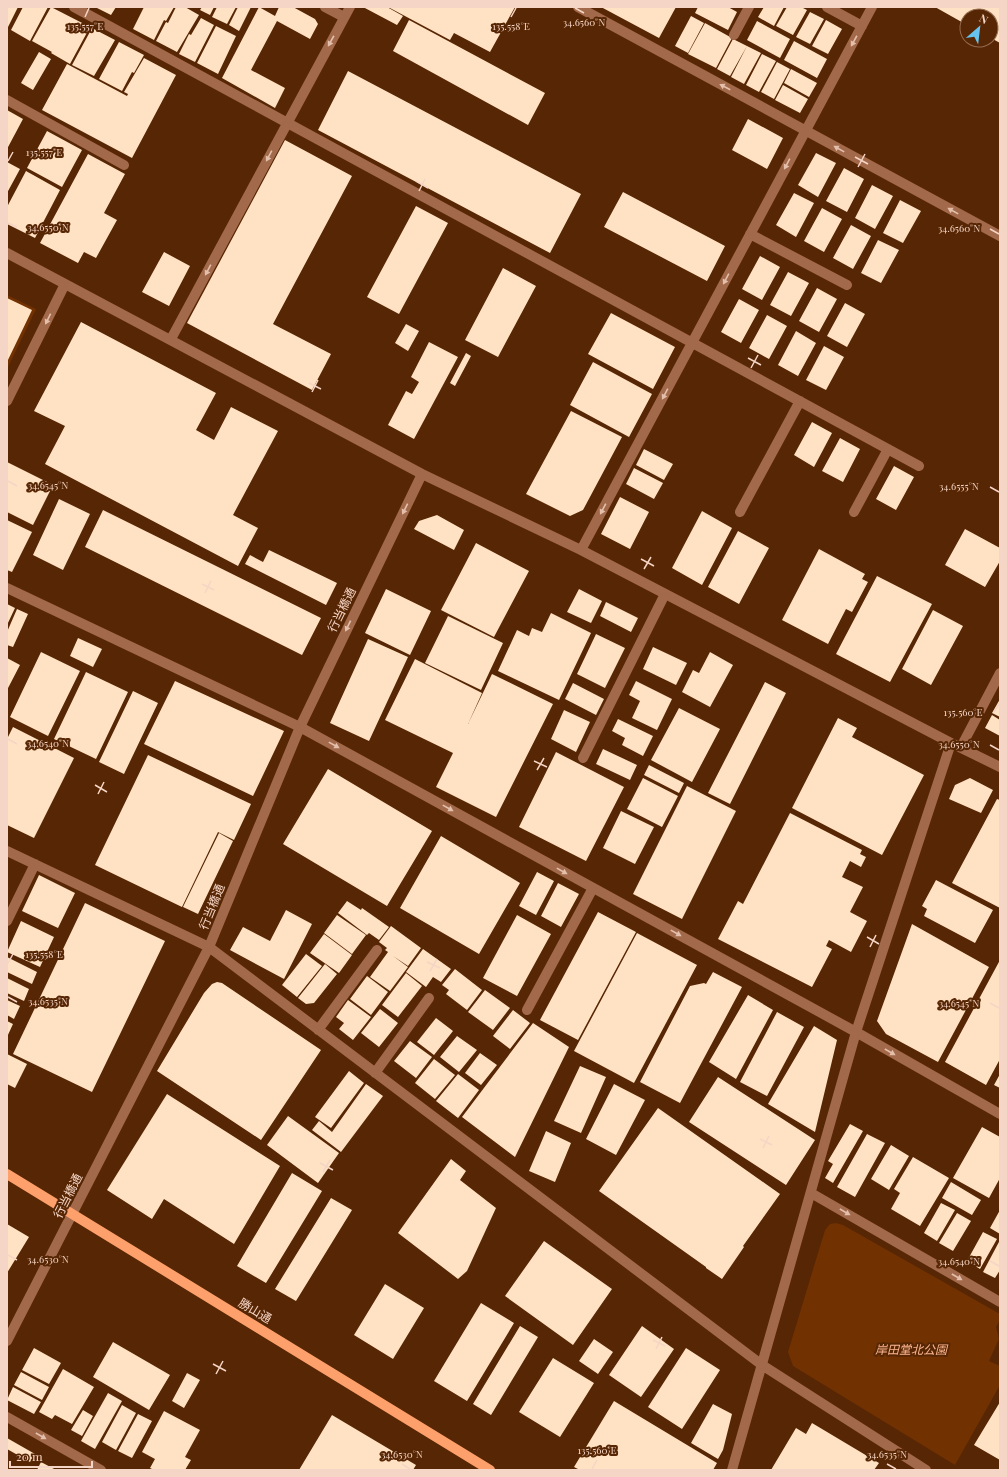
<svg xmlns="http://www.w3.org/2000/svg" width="1007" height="1477" viewBox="0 0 1007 1477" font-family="'Playfair Display','Noto Sans JP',serif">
<rect width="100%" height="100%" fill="#572604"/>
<path fill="#713101" d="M7 295 36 309 7 369Z
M836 1223 843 1225 1000 1314V1320L996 1327 999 1339 989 1361 1000 1366V1385L955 1465 793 1366 788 1352 825 1230 830 1224Z"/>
<path fill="#fee2c3" d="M7 7H18L7 29Z
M23 7H48L30 41 11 30Z
M51 7 90 27 70 64 51 53 52 52 32 41Z
M95 7H116L111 15Z
M144 7H174L166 21 164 20 154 40 133 29Z
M176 7H185L199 15 177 52 156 41 166 22 168 23Z
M202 7H214L210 15 200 10Z
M217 7H236L227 24 212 17Z
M238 7H251L239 31 229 25Z
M259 7 275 16 279 7H293L315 19 318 24 310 39 277 21 251 70 285 88 275 108 222 78Z
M363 7H387L403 16 397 25Z
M388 7H515L490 52 454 33 450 40Z
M601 7H676L659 38Z
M698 7H728L737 12 728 30 695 13Z
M764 7H784L774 26 758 17Z
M787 7H801L807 10 793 35 776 26Z
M935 7H1000V43L991 38V16H967V25Z
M810 12 824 19 810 44 796 37Z
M691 16 704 23 688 53 675 46Z
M201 18 214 25 195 62 179 54 189 34 191 35Z
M409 20 545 93 528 125 393 51Z
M826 20 842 29 828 54 812 46Z
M757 21 790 39 780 58 747 40Z
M705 23 732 38 716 68 688 54Z
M216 26 236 36 218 74 197 63Z
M92 28 115 40 94 76 72 65Z
M733 39 747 46 730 76 717 69Z
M794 41 827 59 817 78 784 60Z
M119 42 144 55 134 73 132 72 122 91 99 79Z
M747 46 761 53 744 84 731 77Z
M39 52 51 59 33 90 21 83Z
M762 54 776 61 759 92 746 85Z
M144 58 176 75 132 158 42 110 67 64 127 96 128 94 124 92Z
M777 62 790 69 774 99 761 92Z
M791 69 817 83 809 97 784 83Z
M348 71 581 194 550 253 318 130Z
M783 85 808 99 800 113 775 100Z
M7 110 23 119 7 149Z
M748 119 783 138 767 169 732 150Z
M47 131 82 150 62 187 27 168Z
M285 140 352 176 273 324 331 354 312 390 187 323Z
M816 153 836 163 818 197 798 185Z
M88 154 125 174 104 213 117 220 96 258 84 252 78 263 40 243Z
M7 162 20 169 7 193Z
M844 168 864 179 847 212 826 201Z
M26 171 60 190 35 238 7 224V207Z
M872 185 893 196 875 229 855 218Z
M623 192 725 246 707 281 604 227Z
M794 193 814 203 796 237 776 225Z
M900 200 921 211 903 243 883 233Z
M416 206 448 223 399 314 367 297Z
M822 208 842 219 824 252 804 241Z
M851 225 871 236 853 269 833 258Z
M878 240 899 250 881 283 861 273Z
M164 252 190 266 169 306 142 292Z
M760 256 780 267 762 300 742 289Z
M503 268 536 286 498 357 465 340Z
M788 272 809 283 791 316 770 305Z
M817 288 837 299 819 332 799 321Z
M7 298 32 310 7 362Z
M739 299 759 310 741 343 721 332Z
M845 303 865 314 847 347 827 336Z
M611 313 675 347 653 389 588 354Z
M767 315 787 326 769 359 749 348Z
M81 322 216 393 196 430 214 440 231 407 278 431 233 515 258 528 238 566 45 464 65 426 34 411Z
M406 324 419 331 408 351 395 343Z
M796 331 816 343 798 376 778 365Z
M429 342 458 357 414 439 388 425 406 391 412 394 419 382 411 377Z
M824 346 844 357 826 390 806 380Z
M466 353 471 356 455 386 450 383Z
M593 362 652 394 629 437 570 405Z
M571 411 622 437 583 510 570 516 526 494Z
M812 422 832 433 814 467 794 455Z
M840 438 860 449 843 482 822 471Z
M644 449 673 464 664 480 636 465Z
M7 462 53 485 33 525 7 512Z
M894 466 914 477 896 510 876 499Z
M634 468 663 483 654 499 626 484Z
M620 497 649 512 630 549 601 534Z
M59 499 90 514 63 570 33 555Z
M103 510 321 618 302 655 85 547Z
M702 511 732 528 702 585 672 568Z
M437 515 464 530 454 550 414 529 419 521Z
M7 520 32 532 12 572 7 570Z
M965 529 1000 548V561L985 587 945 565Z
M738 531 769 548 739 604 708 587Z
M476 543 529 571 494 637 441 610Z
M819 549 865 574 862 579 868 582 852 612 846 609 828 644 782 620Z
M269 550 337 583 326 605 245 564 250 555 263 562Z
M877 576 932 604 890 682 836 654Z
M386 589 431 611 410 655 365 633Z
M579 589 602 601 591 623 567 612Z
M606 602 638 618 631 632 600 616Z
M7 604 15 608 7 625Z
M17 609 28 614 13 647 7 645V632Z
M933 610 963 626 931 685 902 669Z
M551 613 591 633 559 700 498 671 517 630 529 636 532 628 542 632Z
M448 616 503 643 481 690 425 663Z
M596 634 625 648 605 688 577 674Z
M78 638 102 649 93 667 70 656Z
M368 639 408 657 369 741 330 723Z
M653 647 687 663 676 685 643 669Z
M41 652 80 671 48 736 10 717Z
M710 652 733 665 710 707 682 692 693 670 699 673Z
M7 658 20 665 7 690Z
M415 659 482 693 468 724 492 674 553 704 496 817 436 787 453 753 385 720Z
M86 672 128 692 96 759 54 739Z
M175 681 284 731 253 796 144 744Z
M636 681 672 699 657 730 632 718 640 701 629 695Z
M765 682 786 693 730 804 708 793Z
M573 683 604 699 596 715 565 699Z
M133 691 158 703 124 774 99 762Z
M1000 699V717L992 713Z
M679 708 720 729 692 782 651 760Z
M564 710 590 722 576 752 551 739Z
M992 715 1000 720V736L985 728Z
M838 718 857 728 852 737 924 775 882 855 792 808Z
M618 719 653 736 643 756 622 745 625 738 612 731Z
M13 727 74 758 34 838 7 825V739Z
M603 749 637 765 630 780 596 764Z
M556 752 624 787 586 861 519 827Z
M148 755 251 804 234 840 218 832 182 907 95 865Z
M649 765 684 783 679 793 644 775Z
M328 769 432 831 387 906 283 844Z
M643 778 678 796 662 827 627 809Z
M970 778 993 790 981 813 949 799 955 785Z
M687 786 736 811 682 919 633 894Z
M997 799 1000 800V908L952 883Z
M621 811 654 827 635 864 603 848Z
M790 813 862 850 860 854 866 857 861 867 850 861 842 877 863 887 850 912 867 921 851 952 829 940 826 946 832 949 812 987 718 939 738 901 743 904Z
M219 833 233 841 198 914 183 907Z
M441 836 520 883 479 954 400 908Z
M537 872 554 881 536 915 519 906Z
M39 875 75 893 58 928 22 911Z
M936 880 993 910 975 943 924 916 927 909 922 906Z
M558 883 579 894 561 927 541 916Z
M347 901 361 910 362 908 389 927 379 940 369 933 367 935 338 913Z
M85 903 165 941 92 1092 13 1054Z
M286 910 312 924 284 979 230 950 243 927 270 941Z
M598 912 636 932 578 1040 540 1020Z
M337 915 366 935 352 954 324 933Z
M517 915 551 934 517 996 483 978Z
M21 921 54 937 40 967 7 952Z
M912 924 989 967 938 1062 886 1034 877 1021Z
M391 926 421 948 408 966 393 956 408 967 390 991 370 977 388 952 385 950 387 948 379 942Z
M637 933 697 965 634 1083 574 1051Z
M324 934 352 955 339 973 310 953Z
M423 949 451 969 441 982 433 977 426 987 406 972Z
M306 954 322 966 297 997 282 985Z
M7 957 37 972 32 984 7 972Z
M1000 960V1059L986 1085 945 1062Z
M325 964 337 974 314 1003 306 1004 298 998Z
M455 969 482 990 467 1010 446 994 449 990 442 985Z
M713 972 742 987 680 1103 640 1082 690 986 704 983 706 984Z
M406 973 422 986 398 1017 382 1005Z
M367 976 388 992 371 1015 350 999Z
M7 978 29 989 24 1001 7 993Z
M217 982 222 983 321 1050 261 1140 157 1071 204 993 212 984Z
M485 990 510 1008 493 1030 468 1012Z
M748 995 773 1010 736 1079 709 1062Z
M7 1000 20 1006 14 1019 7 1015Z
M348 1000 371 1017 353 1040 339 1029 344 1023 336 1017Z
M380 1009 398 1023 379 1047 361 1033Z
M513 1010 530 1023 510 1049 493 1036Z
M777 1012 804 1027 767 1096 740 1082Z
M436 1018 453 1031 434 1055 417 1042Z
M7 1021 13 1024 7 1037Z
M533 1023 569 1047 515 1157 462 1117Z
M814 1026 837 1040 815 1132 768 1104Z
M457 1036 477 1050 459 1072 440 1057Z
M410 1041 432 1057 416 1078 394 1061Z
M480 1053 497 1065 481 1085 465 1073Z
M7 1054 27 1064 15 1088 7 1084Z
M434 1059 455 1075 435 1099 415 1083Z
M580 1066 606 1077 581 1133 554 1121Z
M349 1071 364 1083 331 1128 315 1117Z
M458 1074 479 1090 458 1118 436 1101Z
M1000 1074V1088L994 1085Z
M718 1077 815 1140 786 1185 689 1122Z
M366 1084 383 1096 341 1152 312 1130 319 1121 332 1132Z
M614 1084 645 1100 616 1155 586 1139Z
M167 1094 280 1166 234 1244 164 1199 152 1219 107 1190Z
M658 1108 780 1194 743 1246 744 1247 722 1279 706 1268V1267L599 1191Z
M288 1116 339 1153 318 1183 267 1145Z
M850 1124 863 1131 833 1183 825 1178 833 1164 828 1161Z
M982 1127 1000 1137V1178L989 1198 953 1178Z
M546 1131 571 1143 555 1182 529 1171Z
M867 1134 885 1143 855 1197 837 1187Z
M891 1145 909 1156 889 1190 871 1179Z
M913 1157 949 1178 920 1226 891 1209 900 1193 894 1189Z
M451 1159 466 1171 460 1180 496 1208 467 1271 458 1279 398 1233Z
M292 1173 322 1191 266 1283 237 1266Z
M951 1182 981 1200 972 1215 942 1198Z
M331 1198 352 1210 296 1301 275 1289Z
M941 1203 955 1210 937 1241 924 1233Z
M1000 1210V1234L990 1228Z
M957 1213 971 1221 953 1251 939 1243Z
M7 1224 29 1237 7 1273Z
M983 1232 997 1239 980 1269 967 1261Z
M1000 1240V1270L995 1278 983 1272Z
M544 1241 612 1289 573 1345 505 1296Z
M385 1284 424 1308 393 1359 354 1335Z
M481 1303 514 1323 467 1401 434 1381Z
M520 1326 538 1337 491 1415 473 1404Z
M642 1326 674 1349 641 1397 609 1375Z
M594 1339 613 1352 598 1374 579 1361Z
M113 1342 170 1375 149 1410 93 1377Z
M34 1348 61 1363 49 1384 22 1370Z
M686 1348 720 1370 682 1429 648 1407Z
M553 1358 594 1383 560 1437 519 1412Z
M63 1369 94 1387 72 1424 55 1415 52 1419 39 1412Z
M21 1372 49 1387 42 1400 14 1385Z
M187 1373 200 1380 184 1408 172 1401Z
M13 1387 41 1402 34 1414 7 1400Z
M108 1393 122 1401 95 1449 81 1441Z
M614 1401 717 1463 713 1470H580L574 1467Z
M1000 1402V1460L974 1445Z
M713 1404 732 1414 723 1450 718 1459 691 1443Z
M122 1405 136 1413 116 1450 102 1442Z
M83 1410 93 1416 82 1436 71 1430Z
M164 1411 200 1430 185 1457 191 1460 185 1470H154L150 1468 155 1459 142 1452Z
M138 1414 152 1421 132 1458 118 1451Z
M332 1415 416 1465 413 1470H299Z
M812 1423 879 1463 874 1470H771L796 1428 806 1434Z
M7 1438 35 1454 30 1462 7 1449Z
M41 1462 56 1470H37Z"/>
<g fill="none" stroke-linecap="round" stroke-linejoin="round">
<path stroke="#a2694a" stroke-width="10" d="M74 7 919 466
M325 7 344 17
M578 7 1000 236
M827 7 862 26
M734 35 749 7
M7 100 124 165
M750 234 847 285
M7 253 422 474 581 550 951 743 1000 767
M171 339 350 7
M7 401 65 284
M740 512 800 401
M854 512 888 449
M581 550 872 7
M7 588 300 727 856 1032 1000 1114
M961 747 1000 673
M583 758 665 594
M7 851 209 947 762 1365 926 1470
M7 921 35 864
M527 1010 593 888
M318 1030 377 950
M375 1073 429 998
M811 1193 1000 1302
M7 1341 209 947 300 727 422 474
M7 1417 101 1470
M732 1470 856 1032 951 743"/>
<path stroke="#fda06c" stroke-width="10" d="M7 1174 490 1470"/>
</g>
<defs><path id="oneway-solid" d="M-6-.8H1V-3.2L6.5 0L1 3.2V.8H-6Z"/></defs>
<g fill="#e4bfac">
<use href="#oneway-solid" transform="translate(331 41) rotate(119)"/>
<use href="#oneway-solid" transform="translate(854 41) rotate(119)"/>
<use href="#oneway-solid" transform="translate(725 87) rotate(-152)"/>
<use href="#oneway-solid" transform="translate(839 149) rotate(-151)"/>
<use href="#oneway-solid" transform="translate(269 156) rotate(118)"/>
<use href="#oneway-solid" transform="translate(787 164) rotate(118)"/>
<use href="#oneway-solid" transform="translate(953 211) rotate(-151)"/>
<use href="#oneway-solid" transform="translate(208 270) rotate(118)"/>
<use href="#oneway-solid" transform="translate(726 279) rotate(118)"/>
<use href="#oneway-solid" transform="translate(48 319) rotate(116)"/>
<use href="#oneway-solid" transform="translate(665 394) rotate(118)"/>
<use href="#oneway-solid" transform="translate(405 509) rotate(116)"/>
<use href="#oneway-solid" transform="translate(603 509) rotate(118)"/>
<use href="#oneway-solid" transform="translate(348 626) rotate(116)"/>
<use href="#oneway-solid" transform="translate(334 745) rotate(29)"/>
<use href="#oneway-solid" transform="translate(448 808) rotate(29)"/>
<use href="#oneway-solid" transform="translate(562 871) rotate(29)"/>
<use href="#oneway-solid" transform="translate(676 933) rotate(29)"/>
<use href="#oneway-solid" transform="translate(890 1052) rotate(30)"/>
<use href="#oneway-solid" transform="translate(845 1212) rotate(30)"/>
<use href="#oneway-solid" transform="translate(957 1277) rotate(30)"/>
<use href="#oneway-solid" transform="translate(41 1436) rotate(30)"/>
</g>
<path fill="none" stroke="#f5d5c5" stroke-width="1.5" d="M575 8 584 13M85 17 89 8M511 17 516 8M855 157 868 164M8 161 13 152M858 167 865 154M416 181 428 188M419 191 425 179M8 223 17 227M990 229 999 234M748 358 761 365M751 368 758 355M309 383 321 389M312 392 318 380M8 481 17 486M990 487 999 492M641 559 654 566M644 569 651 557M202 584 214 590M205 593 211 581M994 712 999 704M8 739 17 744M990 745 999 750M534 761 547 767M537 770 544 758M95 785 107 792M98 794 104 782M867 937 879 944M870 947 876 935M427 962 440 968M8 963 13 954M430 971 437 959M8 997 17 1002M990 1003 999 1008M760 1139 772 1145M763 1148 769 1136M320 1163 333 1170M323 1172 330 1160M8 1255 17 1260M990 1261 999 1266M653 1340 665 1346M656 1349 662 1337M213 1364 226 1371M216 1374 223 1361M402 1464 410 1469M887 1464 896 1469M592 1469 597 1460"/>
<g text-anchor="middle" stroke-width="4" stroke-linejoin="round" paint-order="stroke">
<g font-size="12" fill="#f5d5c5" stroke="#572604">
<text transform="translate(342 610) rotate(-64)" y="4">行当橋通</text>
<text transform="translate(212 907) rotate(-68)" y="4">行当橋通</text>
<text transform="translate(68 1196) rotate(-63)" y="4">行当橋通</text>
<text transform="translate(255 1311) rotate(31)" y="4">勝山通</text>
</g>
<g font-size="12" font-style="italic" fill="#fcb690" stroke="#572604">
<text x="911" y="1354">岸田堂北公園</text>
</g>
</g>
<g font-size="10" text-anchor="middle" fill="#f5d5c5" stroke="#572604" stroke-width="4" stroke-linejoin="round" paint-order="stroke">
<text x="584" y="26">34.6560°N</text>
<text x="85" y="30">135.557°E</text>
<text x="511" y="30">135.558°E</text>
<text x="44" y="156">135.557°E</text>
<text x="48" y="231">34.6550°N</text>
<text x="959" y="232">34.6560°N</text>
<text x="48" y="489">34.6545°N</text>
<text x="959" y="490">34.6555°N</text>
<text x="963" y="716">135.560°E</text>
<text x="48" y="747">34.6540°N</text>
<text x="959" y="748">34.6550°N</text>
<text x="44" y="958">135.558°E</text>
<text x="48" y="1005">34.6535°N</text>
<text x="959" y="1007">34.6545°N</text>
<text x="48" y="1263">34.6530°N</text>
<text x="959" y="1265">34.6540°N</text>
<text x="597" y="1454">135.560°E</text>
<text x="402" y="1458">34.6530°N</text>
<text x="887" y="1458">34.6535°N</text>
</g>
<rect width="1007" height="1477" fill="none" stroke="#f5d5c5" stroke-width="16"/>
<g transform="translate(979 28) rotate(28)"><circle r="19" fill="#572604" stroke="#966c51"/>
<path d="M0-3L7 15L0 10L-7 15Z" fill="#66c4ef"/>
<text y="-6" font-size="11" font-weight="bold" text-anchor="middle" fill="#f5d5c5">N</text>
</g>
<path d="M10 1461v6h82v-6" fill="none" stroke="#f5d5c5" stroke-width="2"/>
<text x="16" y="1461" font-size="12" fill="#f5d5c5" stroke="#572604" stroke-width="3" paint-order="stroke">20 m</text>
</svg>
